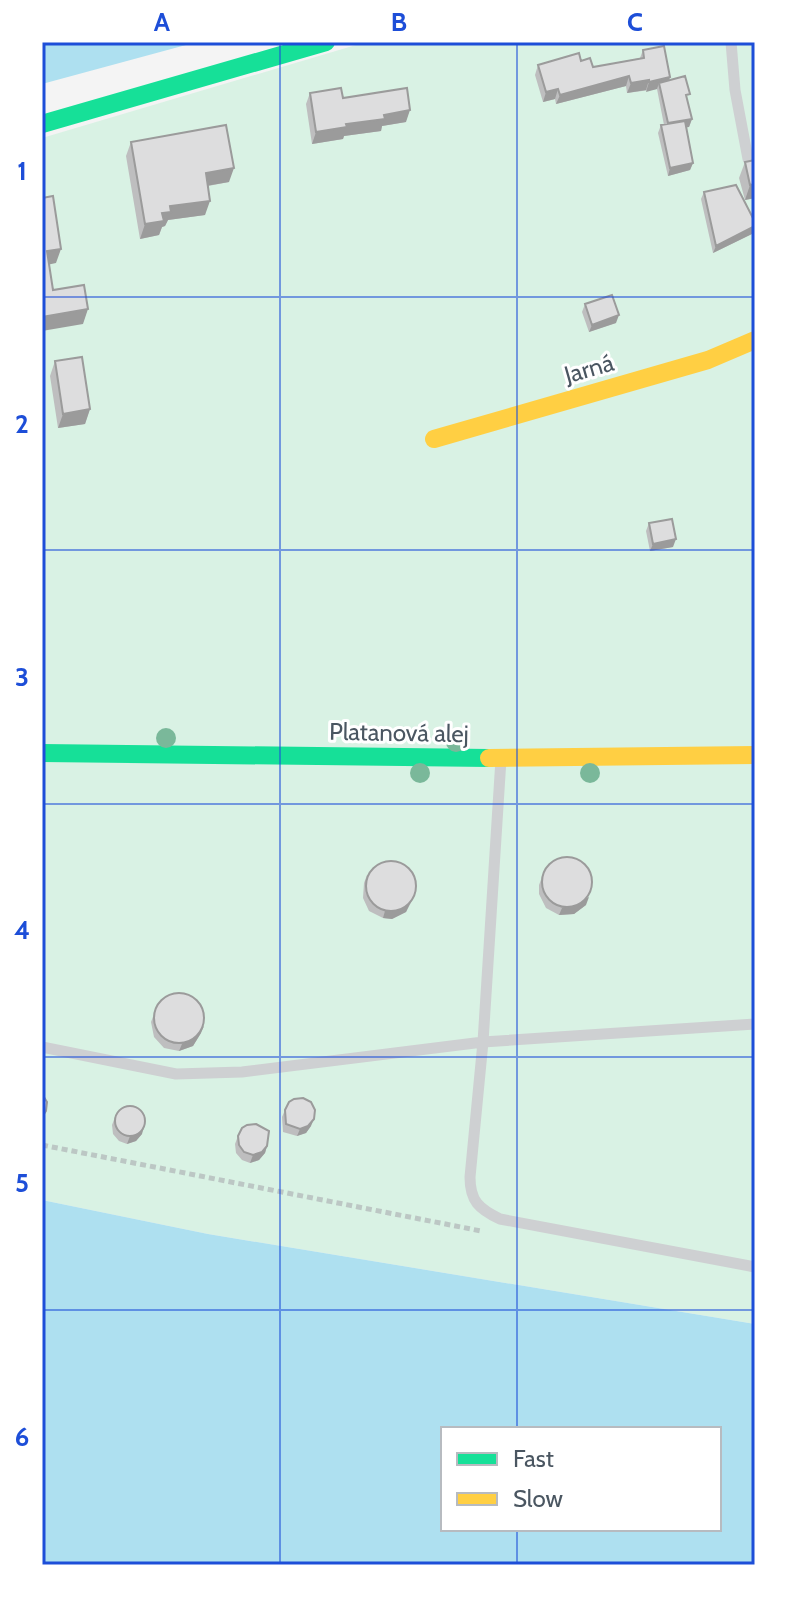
<svg xmlns="http://www.w3.org/2000/svg" width="797" height="1607" viewBox="0 0 797 1607" font-family="Cabin,sans-serif">
<rect width="100%" height="100%" fill="#f4f4f4"/>
<path fill="#d9f2e4" d="M366 42H755V1324L208 1234 42 1200V138Z"/>
<path fill="#aee0f0" fill-rule="evenodd" d="M42 42H197L42 84Z
M42 1200 208 1234 755 1324V1565H42ZM443 1429H719V1529H443Z"/>
<g fill="none" stroke-linecap="round" stroke-linejoin="round">
<path stroke="#bcc7c4" stroke-width="5" stroke-dasharray="6 4" stroke-linecap="butt" d="M42 1145 481 1231"/>
<path stroke="#ced0d2" stroke-width="11" d="M731 42 735 90 748 159
M501 759 483 1042 470 1177C470 1201 479 1209 500 1219L755 1267
M42 1047 176 1074 242 1072 483 1042 755 1024"/>
<path stroke="#16e098" stroke-width="18" d="M42 124 326 42
M42 753 489 758"/>
<path stroke="#ffcf43" stroke-width="18" d="M434 439 708 360 755 340
M489 758 755 755"/>
</g>
<g fill="#7ab89a">
<circle cx="166" cy="738" r="10"/>
<circle cx="456" cy="742" r="10"/>
<circle cx="420" cy="773" r="10"/>
<circle cx="590" cy="773" r="10"/>
</g>
<path fill="#bebebf" d="M643 50 670 77 669 80 687 100 692 119 689 127H686L693 163 690 170 668 176 658 133 661 125H664L657 89 627 93 626 86 556 104 555 99 543 102 535 75 538 65 581 61 593 67 640 58Z
M310 93 343 98 406 122 382 126 381 131 344 136 343 139 312 144 306 104Z
M131 142 229 182 208 186 205 215 168 220 165 226 162 227 159 235 140 239 126 156Z
M755 160V198L745 200 739 178 745 162Z
M704 192 754 233 713 253 701 199Z
M585 304 616 323 589 332 582 312Z
M55 361 90 409 85 424 58 428 50 376Z
M649 523 673 547 650 551 646 531Z
M367 875 413 899 406 912 392 919 383 918 369 911 363 898 364 883Z
M542 877 586 905 574 914 559 915 546 908 539 894V885Z
M154 1014 201 1033 193 1046 179 1051 164 1048 154 1037 151 1022Z
M285 1110 311 1126 306 1133 297 1136 283 1132 282 1117Z
M115 1117 142 1134 136 1141 127 1144 119 1141 113 1134 112 1125Z
M238 1136 267 1146 265 1153 259 1160 250 1163 242 1160 236 1153 235 1144Z"/>
<path fill="#9b9b9b" d="M629 76 626 86 556 104 560 95Z
M670 77 667 87 659 83 657 89 646 92 649 82Z
M649 80 646 90 627 93 631 83Z
M558 89 555 99 543 102 546 92Z
M410 110 406 122 382 126 381 131 344 136 343 139 312 144 316 132 384 115Z
M692 119 689 127 666 131 668 123Z
M693 163 690 170 668 176 670 168Z
M234 168 229 182 200 187 206 173Z
M755 184V198L745 200 750 185Z
M210 201 205 215 168 220 165 226 162 227 159 235 140 239 145 224 162 213 170 206Z
M755 226 754 233 713 253 716 246Z
M61 249 56 263 42 266 47 251Z
M88 309 83 324 42 331V317Z
M619 315 616 323 589 332 592 325Z
M90 409 85 424 58 428 63 414Z
M676 539 673 547 650 551 653 544Z
M416 891 406 912 392 919 383 918 385 911Z
M589 897 586 905 574 914 559 915 562 908Z
M204 1026 201 1033 193 1046 179 1051 182 1044Z
M314 1119 311 1126 306 1133 297 1136 300 1129Z
M144 1127 142 1134 136 1141 127 1144 130 1136Z
M267 1146 265 1153 259 1160 250 1163 253 1155Z"/>
<path fill="#ddddde" stroke="#9b9b9b" stroke-width="2" d="M664 46 670 77 649 82V80L631 83 629 76 560 95 558 89 546 92 538 65 579 53 581 61 590 58 593 67 644 58 643 50Z
M685 76 690 94 686 95 692 119 668 123 659 83Z
M341 88 343 98 407 88 410 110 384 115 385 119 346 124 347 127 316 132 310 93Z
M685 121 693 163 670 168 661 125Z
M226 125 234 168 206 173 210 201 170 206 171 212 162 213 164 221 145 224 131 142Z
M755 160V184L750 185 745 162Z
M736 185 755 222V226L716 246 704 192Z
M53 196 61 249 47 251 53 290 84 285 88 309 42 317V198Z
M612 295 619 315 592 325 585 304Z
M82 357 90 409 63 414 55 361Z
M672 519 676 539 653 544 649 523Z
M542 882a25 25 0 1 1 50 0a25 25 0 1 1-50 0Z
M366 886a25 25 0 1 1 50 0a25 25 0 1 1-50 0Z
M154 1018a25 25 0 1 1 50 0a25 25 0 1 1-50 0Z
M42 1094 47 1102 46 1111 42 1117Z
M303 1098 311 1102 315 1110 314 1119 308 1126 300 1129 286 1124 285 1110 289 1102 294 1099Z
M115 1121a15 15 0 1 1 30 0a15 15 0 1 1-30 0Z
M256 1124 269 1131 267 1146 262 1152 253 1155 244 1152 239 1145 238 1136 242 1128 247 1125Z"/>
<path fill="none" stroke="#1d4ed8" stroke-width="2" stroke-opacity="0.55" d="M280 42V1565M517 42V1429M42 297H755M42 550H755M42 804H755M42 1057H755M42 1310H755M517 1529V1565"/>
<g text-anchor="middle" stroke-width="6" stroke-linejoin="round" paint-order="stroke">
<g font-size="24" fill="#4a5661" stroke="#fff">
<text transform="translate(589 369) rotate(-16)" y="8">Jarná</text>
<text transform="translate(399 733) rotate(1)" y="8">Platanová alej</text>
</g>
</g>
<rect width="797" height="1607" fill="none" stroke="#ffffff" stroke-width="88"/>
<rect x="441" y="1427" width="280" height="104" fill="#ffffff" stroke="#b7bbc0" stroke-width="2"/>
<rect x="457" y="1453" width="40" height="12" fill="#16e098" stroke="#b7bbc0" stroke-width="2"/>
<text x="513" y="1467" font-size="24" fill="#4a5661">Fast</text>
<rect x="457" y="1493" width="40" height="12" fill="#ffcf43" stroke="#b7bbc0" stroke-width="2"/>
<text x="513" y="1507" font-size="24" fill="#4a5661">Slow</text>
<rect x="44" y="44" width="709" height="1519" fill="none" stroke="#1d4ed8" stroke-width="3"/>
<g font-size="26" text-anchor="middle" font-weight="bold" fill="#1d4ed8">
<text x="162" y="31">A</text>
<text x="399" y="31">B</text>
<text x="635" y="31">C</text>
<text x="22" y="180">1</text>
<text x="22" y="433">2</text>
<text x="22" y="686">3</text>
<text x="22" y="939">4</text>
<text x="22" y="1192">5</text>
<text x="22" y="1446">6</text>
</g>
</svg>
